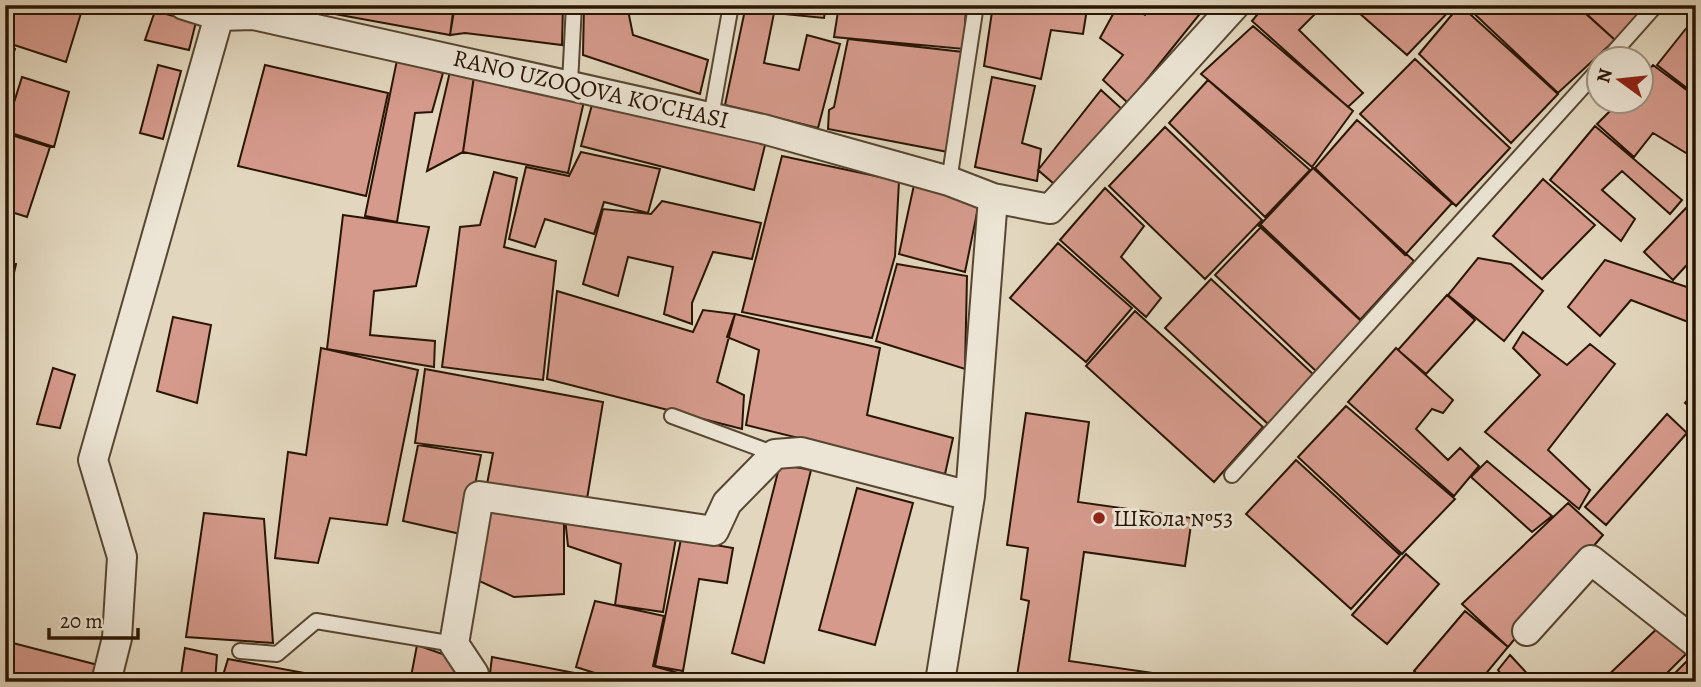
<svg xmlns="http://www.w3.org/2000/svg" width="1701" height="687" viewBox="0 0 1701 687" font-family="Alegreya,serif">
<rect width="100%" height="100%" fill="#e2d7be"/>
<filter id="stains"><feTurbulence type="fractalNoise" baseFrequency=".00286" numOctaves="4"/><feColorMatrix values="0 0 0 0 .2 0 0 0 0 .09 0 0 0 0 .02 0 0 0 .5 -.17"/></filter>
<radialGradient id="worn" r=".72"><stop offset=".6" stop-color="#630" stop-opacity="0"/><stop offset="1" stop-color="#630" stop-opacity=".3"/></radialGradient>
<path fill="#d59a8c" stroke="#291504" stroke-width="2" d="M5 5H67L82 10 66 62 5 42Z
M331 5H455L450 35 329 13Z
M454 5H563L562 45 465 33 450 35Z
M584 5H627L633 35 708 60 700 94 583 55Z
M746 5H826L824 18 774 13 764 63 799 70 807 35 840 44 818 128 725 105Z
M839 5H966L964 49 834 37Z
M993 5H1065L1087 9 1083 34 1051 30 1041 79 984 66Z
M1118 5H1131L1145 15 1153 5H1207L1128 103 1103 80 1123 55 1100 38Z
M1265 5H1324L1299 30 1363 93 1348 107 1252 21Z
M1350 5H1455L1407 55Z
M1460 5 1558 94 1511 143 1419 54Z
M1465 5H1576L1615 40 1558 93Z
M1583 5H1647L1615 40 1580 8Z
M155 11 196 22 189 50 145 40Z
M1696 16V95L1657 65Z
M1253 26 1353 111 1312 167 1201 74Z
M848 39 963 52 948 152 828 129 829 110 834 107Z
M5 46 15 49 5 77Z
M1415 59 1510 148 1456 206 1360 114Z
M397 60 443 73 432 112 415 113 397 222 365 216Z
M158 65 181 71 163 139 140 133Z
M265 65 388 93 366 196 238 166Z
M1653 65 1696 97V159L1653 133 1634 157 1597 124 1619 102H1642V77Z
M451 67 474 76 463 152 427 171Z
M475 70 586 92 568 173 463 152Z
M22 77 69 92 54 147 5 131Z
M992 77 1035 86 1022 143 1041 149 1037 181 975 167Z
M1208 80 1310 170 1265 217 1169 123Z
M1101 90 1124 111 1060 189 1038 170Z
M594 97 766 141 754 190 581 146Z
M1357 120 1452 203 1405 255 1315 168Z
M1595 126 1682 200 1670 214 1622 171 1602 190 1635 219 1621 241 1550 180Z
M1165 127 1262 220 1205 279 1109 186Z
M5 133 50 147 27 217 5 210Z
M581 152 660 169 648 213 604 202 594 234 545 219 535 247 509 239 526 167 569 176Z
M782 156 899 181 895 256 872 338 742 312Z
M1313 168 1414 261 1360 320 1259 226Z
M494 172 517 178 504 247 556 261 543 380 442 367 460 227 480 225Z
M1543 179 1595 225 1542 279 1493 236Z
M914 185 979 203 965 272 899 254Z
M1105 188 1144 226 1121 257 1161 298 1146 317 1060 240Z
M662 201 761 223 752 259 713 252 692 303V324L664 314 673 267 628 257 618 296 583 284 603 209 651 214Z
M1687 207 1696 215V255L1673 280 1644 252Z
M343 215 429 227 416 286 374 291 370 335 435 341 434 367 327 349Z
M1262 226 1365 324 1318 373 1215 275Z
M1058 243 1132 308 1086 362 1010 298Z
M1478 258 1511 264 1543 291 1504 341 1448 295Z
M1605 260 1696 290V325L1631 300 1600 336 1568 307Z
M5 262 16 264 8 299H5Z
M897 264 967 276 965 369 876 341Z
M1211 279 1314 375 1268 424 1165 328Z
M557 291 693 332 703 310 735 314 717 382 744 395 742 429 547 379Z
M1447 295 1475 320 1426 374 1398 350Z
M1135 311 1263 427 1214 482 1086 366Z
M735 314 880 348 867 415 953 438 945 474 746 425 759 350 727 337Z
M173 317 211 325 197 403 157 391Z
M1523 332 1567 365 1590 344 1615 364 1548 450 1590 490 1579 509 1485 432 1540 375 1513 348Z
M321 348 418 370 387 525 330 518 318 563 275 558 288 452 306 455Z
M1396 348 1453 400 1443 413 1432 409 1416 429 1448 460 1460 448 1479 466 1454 496 1348 402Z
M53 368 75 375 60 428 37 424Z
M425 369 603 402 587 499 487 484 493 453 415 443Z
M1696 390V413L1685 403Z
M1346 406 1455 499 1402 554 1298 457Z
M1026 413 1089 422 1078 502 1192 518 1185 566 1084 552 1069 661 1215 682H1016L1029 601 1021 599 1028 548 1007 545Z
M1667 414 1687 433 1606 525 1585 507Z
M418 445 481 455 465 535 403 521Z
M1296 460 1400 555 1351 609 1246 514Z
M1487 461 1552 516 1532 532 1471 477Z
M780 464 811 470 764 663 732 653Z
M857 488 913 503 875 645 819 630Z
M1568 503 1603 535 1508 647 1462 604Z
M486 510 564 523V594L514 597 477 580Z
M204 513 264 519 273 643 186 637Z
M565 518 676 538 663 612 615 605 621 564 568 546Z
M681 539 733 548 727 583 699 579 683 671 655 666Z
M1406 554 1439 584 1387 644 1352 615Z
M595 601 664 616 653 666 682 674 680 682H603L604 676 576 667Z
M1696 602V623L1689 614Z
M1465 611 1508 647 1479 682H1426L1414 671Z
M1663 623 1690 650 1658 682H1601Z
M5 641 98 665 93 682H5Z
M417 645 451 657 458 682H410Z
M185 648 217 655 215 682H180Z
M1510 655 1535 682H1507L1498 670Z
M1693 655 1696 658V682H1683L1675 673Z
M492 657 585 675 583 682H489Z
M228 659 332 678V682H221Z"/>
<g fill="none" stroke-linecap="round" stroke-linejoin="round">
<defs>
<path id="service" d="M1607 60 1656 5
M570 83 574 5
M711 117 731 5
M949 181 976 5
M672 416 775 454
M1232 475 1600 68
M240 651 277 654 316 621 454 644"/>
<path id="minor" d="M184 5 219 16 253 15 763 129 949 181 993 198 1050 209 1235 5
M1527 631 1591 560 1696 643
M106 682 117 638 122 557 93 460 219 16
M474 682V674L454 644 479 496 714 531 727 503 775 454 801 452 970 496
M940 682 970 496 993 198"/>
</defs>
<use href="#service" stroke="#574632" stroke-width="18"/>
<use href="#minor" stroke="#574632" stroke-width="32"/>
<use href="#service" stroke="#ece5d5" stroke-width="14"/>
<use href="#minor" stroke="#ece5d5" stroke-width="28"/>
</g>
<circle fill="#8f2418" stroke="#ece5d5" stroke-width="2.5" cx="1099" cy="518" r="7"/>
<g text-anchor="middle" stroke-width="6" stroke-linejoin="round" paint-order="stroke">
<g font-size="24" fill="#291504" stroke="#ece5d5">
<text transform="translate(591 89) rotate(13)" y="8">RANO UZOQOVA KO'CHASI</text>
</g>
<g font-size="24" fill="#291504" stroke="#ece5d5" text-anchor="start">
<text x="1113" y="526">Школа №53</text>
</g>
</g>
<rect width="1701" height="687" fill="none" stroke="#e2d7be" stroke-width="28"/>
<rect x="7" y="7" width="1687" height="673" fill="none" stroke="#291504" stroke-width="3.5"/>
<rect x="14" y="14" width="1673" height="659" fill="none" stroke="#291504" stroke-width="2"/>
<g transform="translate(1620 80) rotate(285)"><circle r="33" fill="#ece5d5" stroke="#9e9281" stroke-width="2"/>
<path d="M0-5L12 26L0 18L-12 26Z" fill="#8f2418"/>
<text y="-10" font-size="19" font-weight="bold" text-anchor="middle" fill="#291504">N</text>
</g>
<path d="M49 628v10h89v-10" fill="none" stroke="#291504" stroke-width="3.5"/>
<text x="60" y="628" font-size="21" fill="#291504" stroke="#ece5d5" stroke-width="5" paint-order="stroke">20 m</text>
<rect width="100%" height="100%" filter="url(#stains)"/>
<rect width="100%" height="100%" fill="url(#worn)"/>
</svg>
